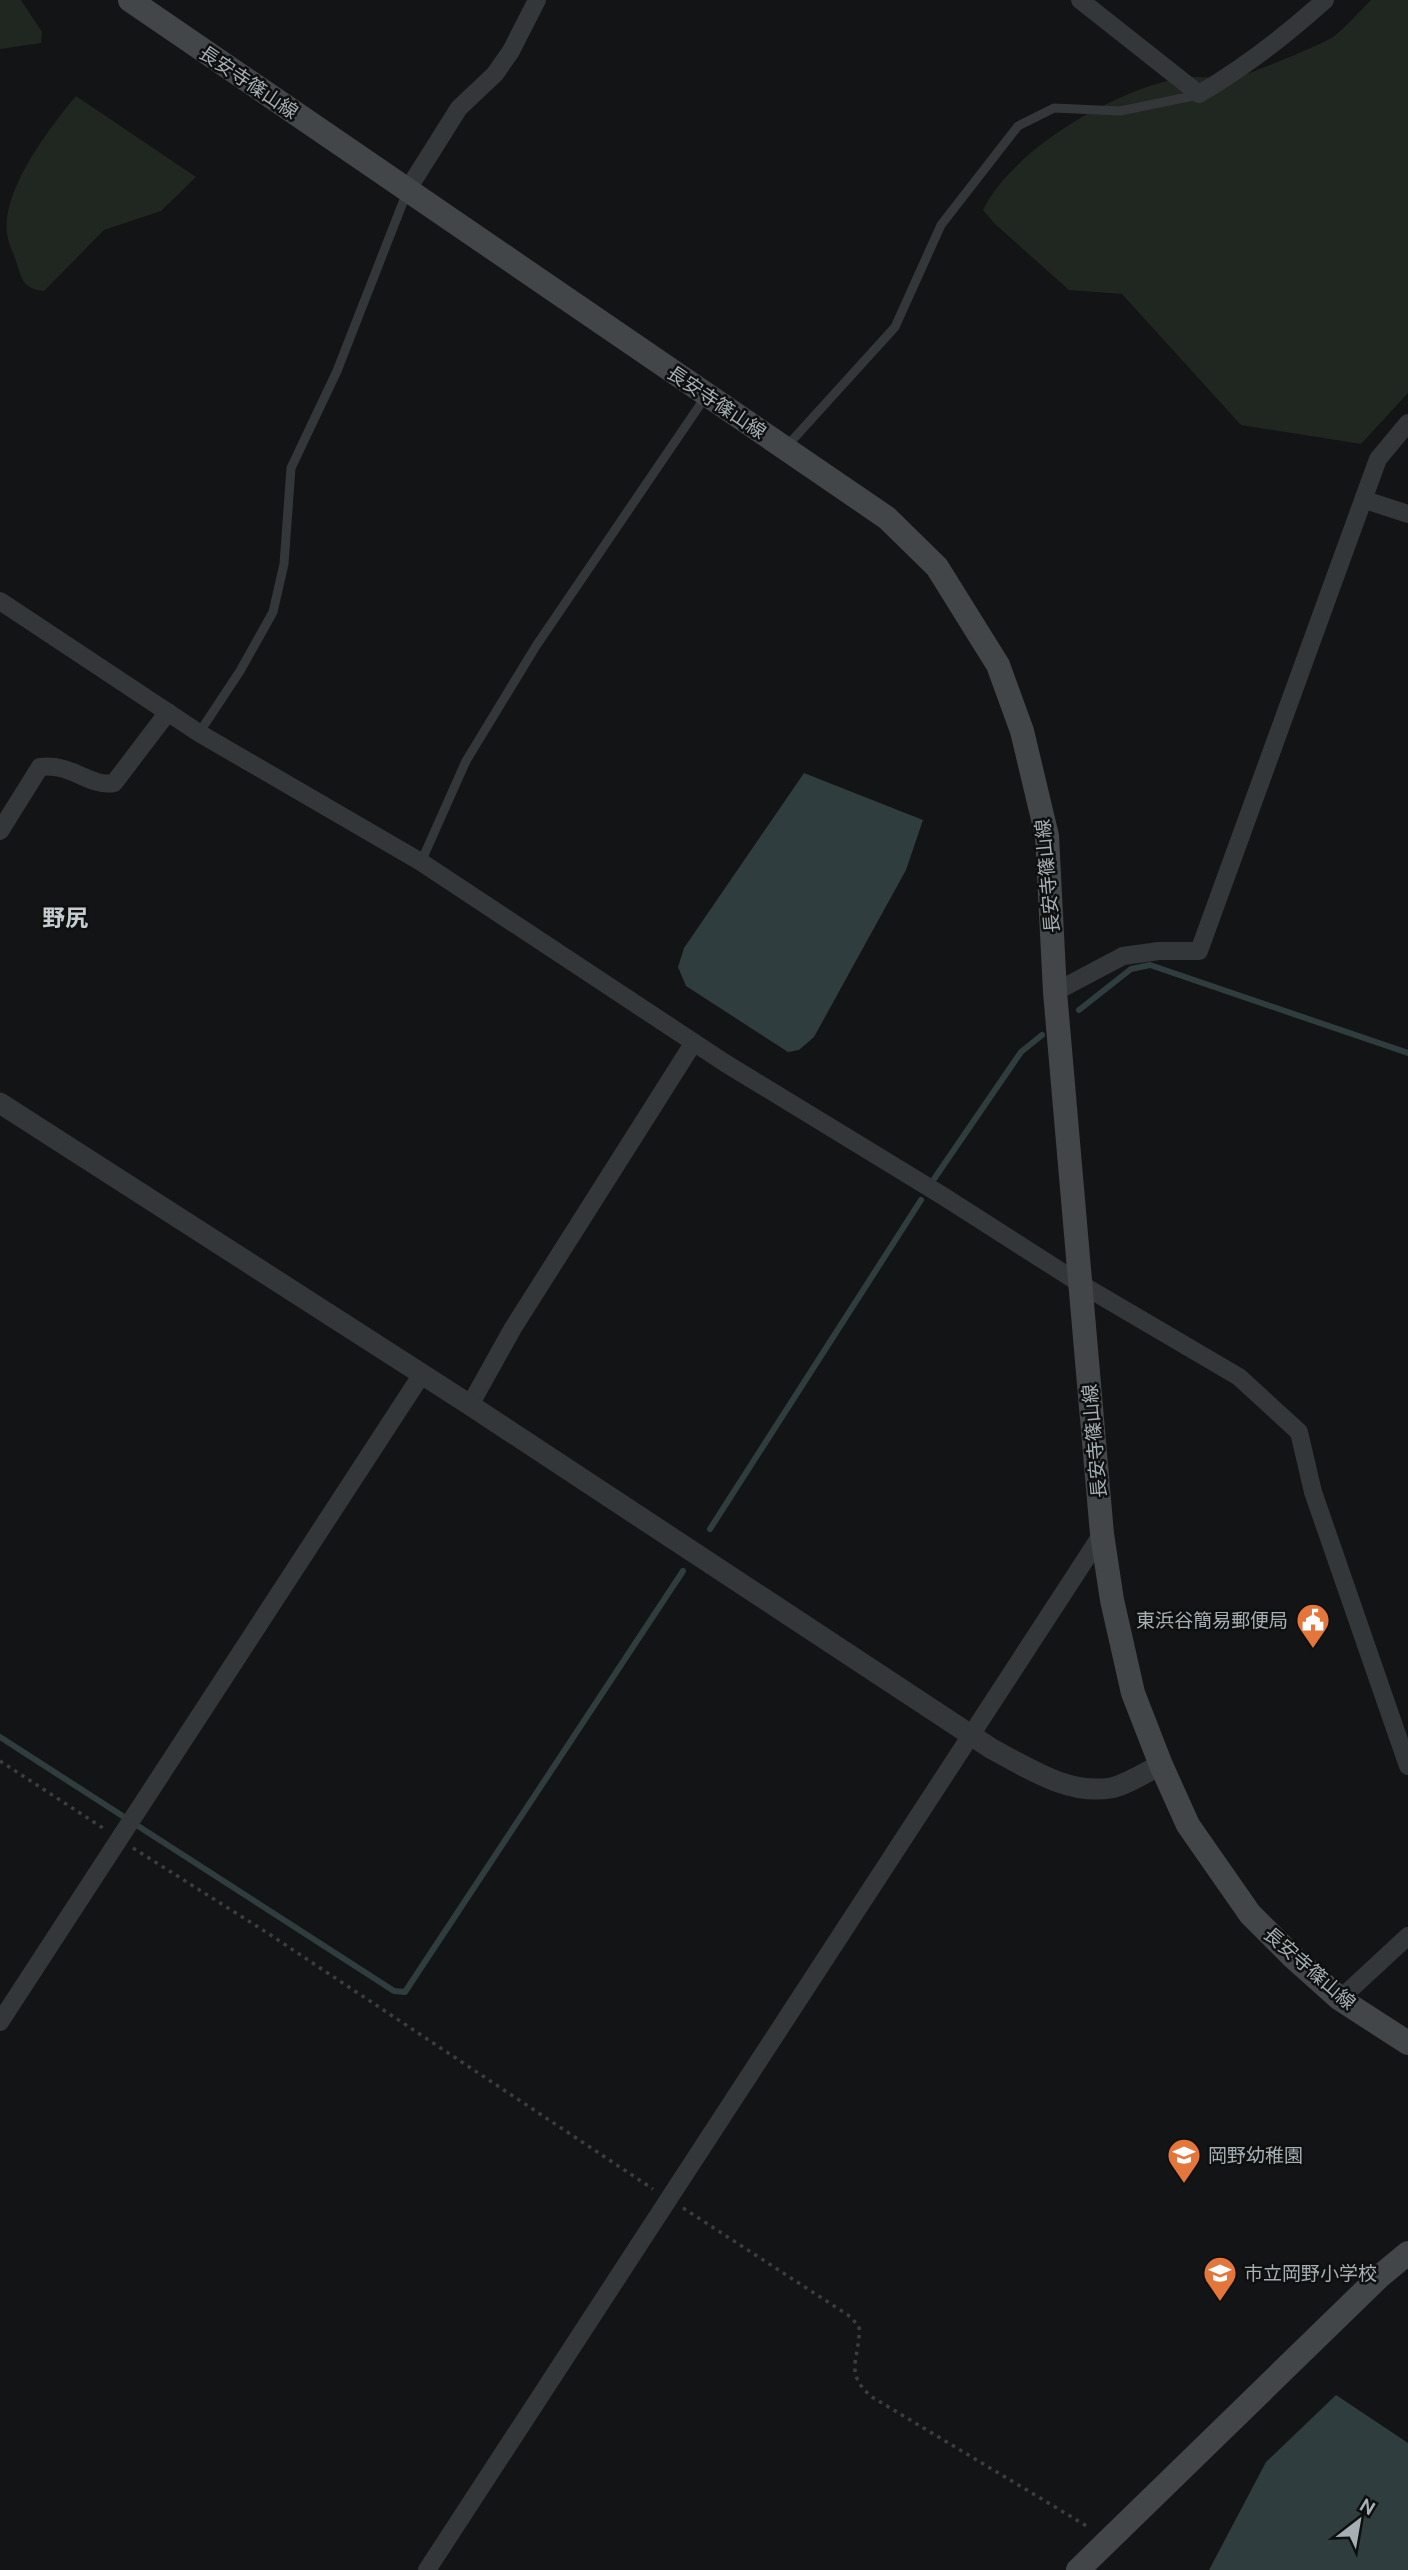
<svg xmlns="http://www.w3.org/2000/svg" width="1408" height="2570" viewBox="0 0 1408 2570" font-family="Ubuntu,'Noto Sans JP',sans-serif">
<rect width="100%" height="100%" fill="#131415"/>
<path fill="#202720" d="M0 0H21L42 32 41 43 0 49Z
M1371 0H1408V393L1361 444 1241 425 1122 294 1069 290 995 224 983 210C1014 148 1114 90 1181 78 1199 75 1217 80 1235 77 1246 76 1325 43 1333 37 1347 26 1359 12 1371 0Z
M76 96 196 177 161 211 104 230 44 291C25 289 22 281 17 264 14 254 8 243 7 233 2 190 50 127 76 96Z"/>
<path fill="#2f3d3e" d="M804 773 923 820 906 870 814 1037 799 1050 788 1052 686 986 678 967 684 948Z
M1336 2395 1408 2443V2570H1209L1266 2462Z"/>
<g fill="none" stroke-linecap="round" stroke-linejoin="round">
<path stroke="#2f3d3e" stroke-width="6" d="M1079 1010 1131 969 1150 965 1408 1053
M934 1179 1021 1052 1042 1035
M710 1529 921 1200
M0 1737 394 1991 405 1992 683 1571"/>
<path stroke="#3a3e40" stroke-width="3.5" stroke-dasharray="3.5 5" stroke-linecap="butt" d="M0 1761 106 1830
M133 1848 266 1932 653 2189
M683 2208 848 2315 859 2326C861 2358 842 2372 872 2397L1090 2528"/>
<path stroke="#343739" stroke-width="9" d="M787 446 895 327 941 225 1018 126 1054 108 1120 111 1198 95
M199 733 240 671 273 612 284 564 291 468 337 371 407 192
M421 862 466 761 536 646 706 396"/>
<path stroke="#343739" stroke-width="18" d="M1080 0 1199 94C1245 67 1285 36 1325 0
M408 189 459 108 495 74 511 51 537 0
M1365 500 1408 514
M0 601 199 733 421 862 725 1063 943 1196 1079 1283 1239 1377 1299 1432 1313 1492 1408 1766
M0 831 40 767C73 763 88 787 114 783L168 712
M1055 992 1123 956 1159 951H1199L1378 459 1408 423
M470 1405 513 1328 694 1042
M1340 1999 1408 1936
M0 2022 422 1374
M427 2570 1102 1534"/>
<path stroke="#343739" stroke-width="21" d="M0 1103 470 1405 992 1749C1028 1768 1068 1795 1111 1788 1127 1785 1145 1772 1161 1765"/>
<path stroke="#424649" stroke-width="24" d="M130 0 887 518 937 567 998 665 1022 731 1047 836 1055 992 1102 1534 1112 1600 1133 1693 1161 1765 1188 1825 1250 1914 1293 1957 1340 1999 1408 2043
M1078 2570 1379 2277 1408 2253"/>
</g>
<defs>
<symbol id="civic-pin" viewBox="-11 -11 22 30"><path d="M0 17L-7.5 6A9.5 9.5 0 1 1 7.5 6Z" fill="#e4763c" stroke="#0e0f0f"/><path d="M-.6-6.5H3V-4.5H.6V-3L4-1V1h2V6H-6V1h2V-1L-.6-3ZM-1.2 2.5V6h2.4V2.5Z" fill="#fff"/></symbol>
<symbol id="school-pin" viewBox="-11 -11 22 30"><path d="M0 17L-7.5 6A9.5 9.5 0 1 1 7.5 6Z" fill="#e4763c" stroke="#0e0f0f"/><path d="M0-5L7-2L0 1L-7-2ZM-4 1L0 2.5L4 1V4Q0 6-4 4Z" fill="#fff"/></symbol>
</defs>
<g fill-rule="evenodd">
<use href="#civic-pin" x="1294" y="1601" width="38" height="52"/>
<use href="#school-pin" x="1165" y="2136" width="38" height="52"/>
<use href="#school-pin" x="1201" y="2254" width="38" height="52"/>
</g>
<g text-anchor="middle" stroke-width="5" stroke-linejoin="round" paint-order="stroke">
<g font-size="19" fill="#a6afb4" stroke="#0e0f0f">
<text transform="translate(249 82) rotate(34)" y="7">長安寺篠山線</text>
<text transform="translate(717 402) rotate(34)" y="7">長安寺篠山線</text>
<text transform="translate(1047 876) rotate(-95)" y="7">長安寺篠山線</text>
<text transform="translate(1094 1441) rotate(-95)" y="7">長安寺篠山線</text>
<text transform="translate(1310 1968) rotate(41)" y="7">長安寺篠山線</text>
</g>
<g font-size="19" fill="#a6afb4" stroke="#0e0f0f" text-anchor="start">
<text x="1288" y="1627" text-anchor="end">東浜谷簡易郵便局</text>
<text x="1208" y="2162">岡野幼稚園</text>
<text x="1244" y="2280">市立岡野小学校</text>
</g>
<g font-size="23" font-weight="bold" fill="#c6ccd0" stroke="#0e0f0f">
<text x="65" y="926">野尻</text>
</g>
</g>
<g transform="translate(1359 2521) rotate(31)" stroke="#0e0f0f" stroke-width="5" paint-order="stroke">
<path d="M0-5L12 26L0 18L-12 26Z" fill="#a6afb4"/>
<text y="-10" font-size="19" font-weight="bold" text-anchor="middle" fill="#a6afb4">N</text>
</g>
</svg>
